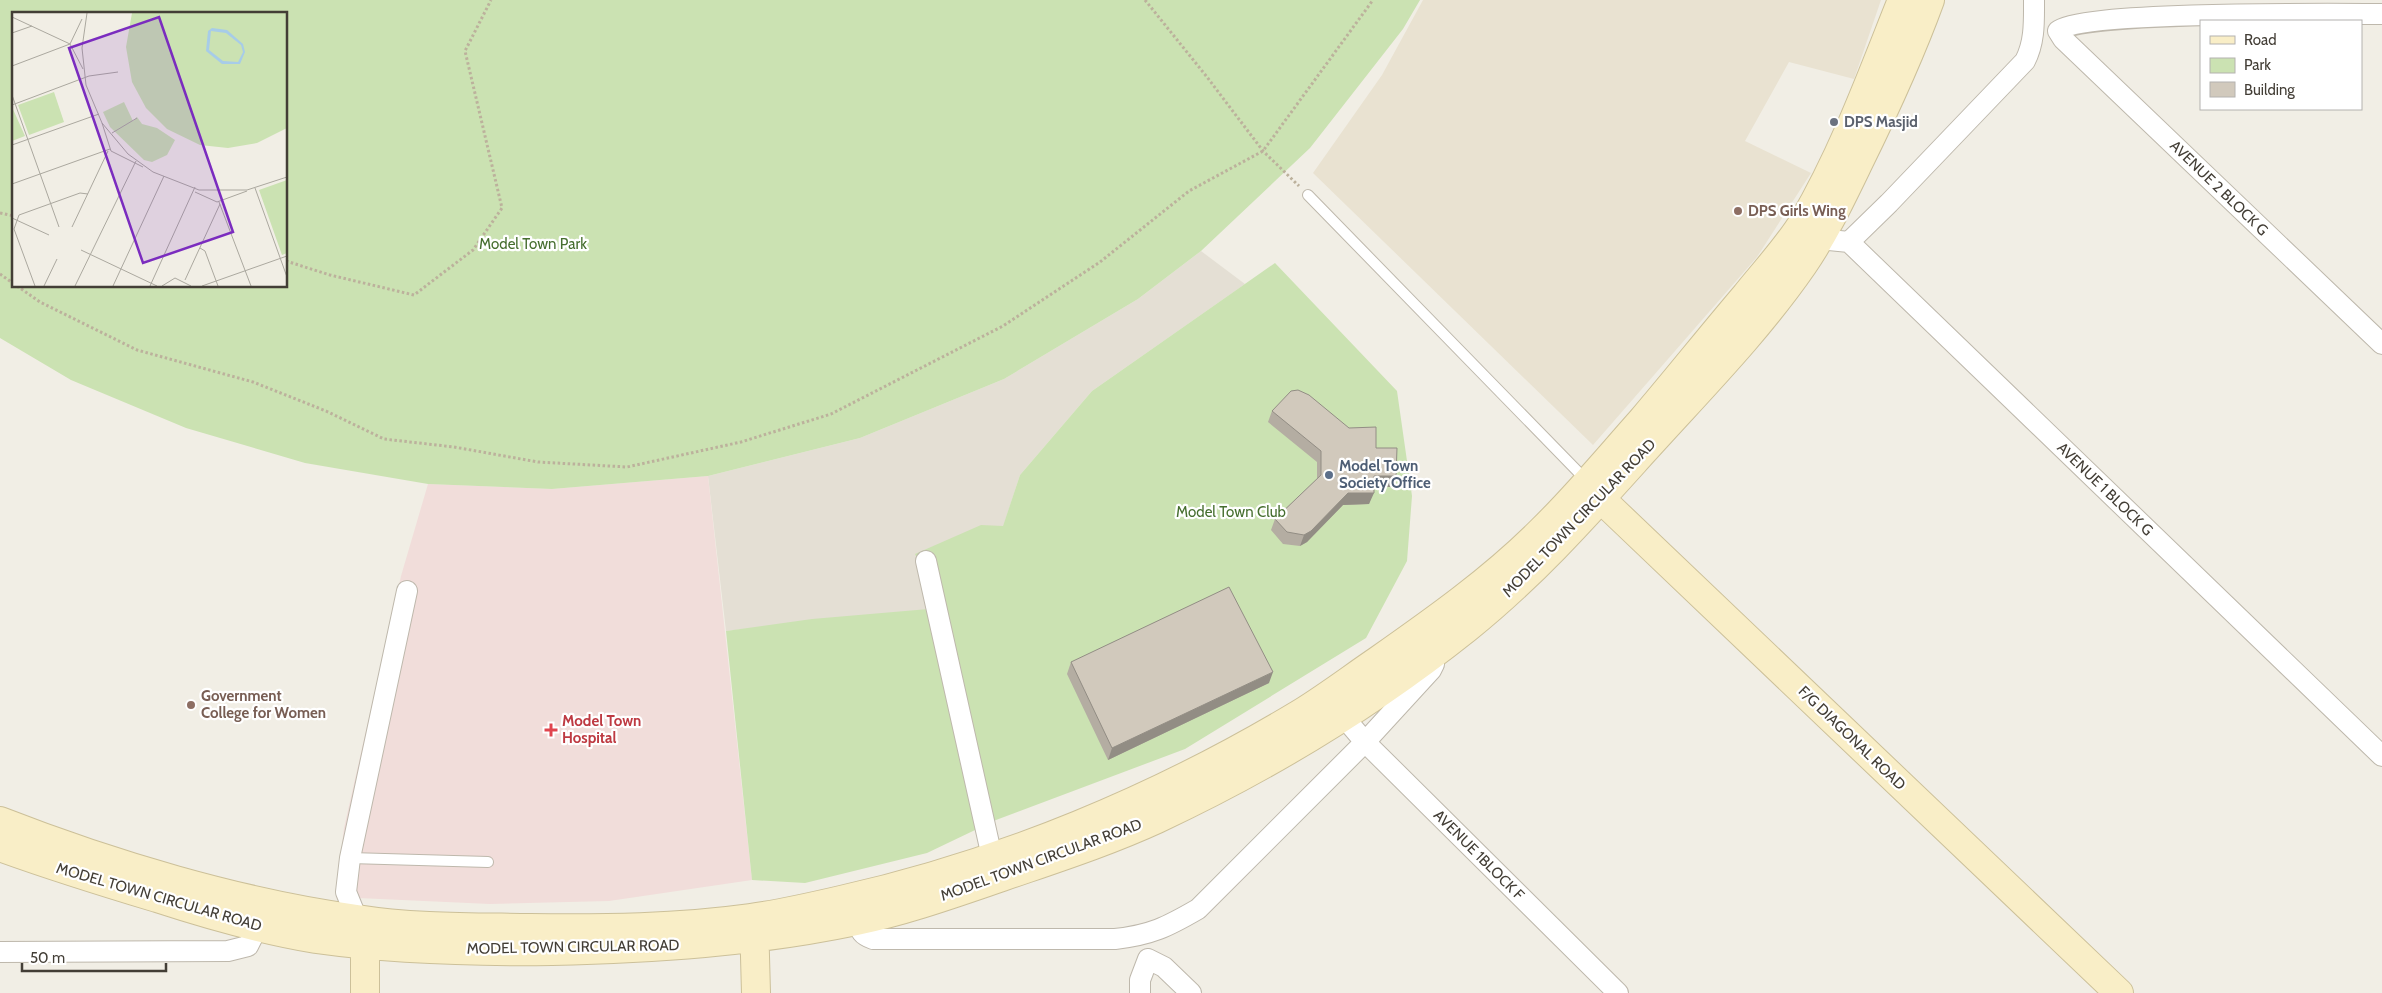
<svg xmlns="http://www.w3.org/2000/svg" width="2382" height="993" viewBox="0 0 2382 993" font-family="Cabin,sans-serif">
<rect width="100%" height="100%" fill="#f1eee5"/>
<path fill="#e4dfd4" d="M1201 251 1245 284 1092 391 1020 475 1003 527 941 608 726 631 708 476 860 438 1004 379 1138 299Z"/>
<path fill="#e9e2d1" d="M1423 0H1881L1854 79 1789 62 1745 141 1811 173 1757 257 1593 445 1313 173 1382 75Z"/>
<path fill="#f1ddda" d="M708 476 752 880 609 901 490 904 336 897 344 828 401 576 428 484 552 489Z"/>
<path fill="#cbe2b2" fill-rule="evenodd" d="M0 0H1420L1403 29 1310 148 1201 251 1138 299 1004 379 860 438 708 476 552 489 428 484 305 463 186 428 71 380 0 338ZM14 14H286V286H14Z
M1275 263 1397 391 1412 496 1407 561 1366 638 1185 749 996 820 927 853 805 883 752 880 726 631 812 619 940 608 915 554 981 525 1003 526 1020 475 1092 391Z"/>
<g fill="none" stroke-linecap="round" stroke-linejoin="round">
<defs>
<path id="lane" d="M1308 195 1587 481
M350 858 488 862"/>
<path id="street" d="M2058 31 2063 39 2382 344
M2058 31C2079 11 2337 14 2382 14
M1810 228 1829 240 1849 242 2382 756
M1849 242 1889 203 2025 61C2035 42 2034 21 2034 0
M926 561 992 857
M1342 715 1365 742 1618 993
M357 919 346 892 350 858 407 591
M859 921C860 932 862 935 873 939H1115C1151 935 1167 927 1198 909L1365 742 1431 670 1434 664V655
M0 952 228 951 248 946 257 928
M1148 959 1164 967 1191 993
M1140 993V980L1148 959"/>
<path id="secondary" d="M1590 485 1601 499 2119 993
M0 821C110 864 240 903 357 919 414 928 473 927 530 928 604 929 677 928 750 918 781 914 811 907 841 900 1002 864 1160 798 1301 713 1327 697 1352 678 1377 661 1434 621 1492 580 1541 531 1577 496 1609 457 1642 420 1677 379 1711 336 1746 295 1765 271 1787 248 1803 222 1844 152 1872 75 1902 0
M0 847C52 866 104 882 157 898 209 915 262 930 316 939 394 950 473 952 552 951 654 949 755 942 856 921 905 911 955 893 1002 877 1054 859 1107 842 1157 819 1266 768 1373 703 1467 628 1532 576 1587 514 1642 453 1697 392 1756 333 1803 265 1825 233 1842 197 1859 162 1885 109 1910 55 1930 0
M754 920 756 993
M360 928 365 944V993"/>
</defs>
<use href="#lane" stroke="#beb8ac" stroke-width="12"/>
<use href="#street" stroke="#beb8ac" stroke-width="22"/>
<use href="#secondary" stroke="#ccc099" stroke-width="30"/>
<path stroke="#bcb19c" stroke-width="3" stroke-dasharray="2.5 2.5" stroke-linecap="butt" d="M1145 0 1207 77 1263 151 1299 186
M0 213 14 216
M286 261 330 275 414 295 473 250 502 208 465 51 491 0
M0 274 14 284
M17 286 40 302 137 350 253 382 326 411 384 439 454 447 538 462 627 467 741 442 831 414 1003 326 1100 262 1189 191 1263 151 1373 0"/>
<use href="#lane" stroke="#fff" stroke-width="10"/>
<use href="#street" stroke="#fff" stroke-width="20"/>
<use href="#secondary" stroke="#f9eec7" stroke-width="28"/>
</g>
<path fill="#b4ada2" d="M1272 411 1349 428 1376 448 1396 476 1391 487H1374L1369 504 1343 505 1307 542 1300 546 1283 544 1271 530 1275 519 1317 479V462L1268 422Z
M1071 662 1269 683 1108 760 1067 674Z"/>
<path fill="#928d84" d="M1374 476H1396L1391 487H1370Z
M1348 493H1374L1369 504 1343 505 1307 542 1300 546 1304 535Z
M1273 672 1269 683 1108 760 1112 748Z"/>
<path fill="#d1c9bc" stroke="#928d84" d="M1298 390 1309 395 1349 428 1376 427V448H1397L1396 476H1374V493H1348L1311 531 1304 535 1287 532 1275 519 1321 475V451L1272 411 1291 391Z
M1229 587 1273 672 1112 748 1071 662Z"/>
<circle fill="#6b7280" stroke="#fff" stroke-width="2" cx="1834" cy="122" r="5"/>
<g fill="#8d6e63" stroke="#fff" stroke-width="2">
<circle cx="1738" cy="211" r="5"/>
<circle cx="191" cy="705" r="5"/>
</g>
<circle fill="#5c6f8a" stroke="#fff" stroke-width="2" cx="1329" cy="475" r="5"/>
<path fill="#e0444e" stroke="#fff" stroke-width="2" d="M548.5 722.5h5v5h5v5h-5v5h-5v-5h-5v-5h5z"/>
<g text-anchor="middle" stroke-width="4.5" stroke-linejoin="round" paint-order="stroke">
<g font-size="15" font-weight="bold" fill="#5b616d" stroke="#fff" text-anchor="start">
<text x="1844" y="127">DPS Masjid</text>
</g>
<g font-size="15" fill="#433e36" stroke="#fff">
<text transform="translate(2219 188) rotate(44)" y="5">AVENUE 2 BLOCK G</text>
<text transform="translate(2105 489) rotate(44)" y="5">AVENUE 1 BLOCK G</text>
<text transform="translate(1579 518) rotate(-46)" y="5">MODEL TOWN CIRCULAR ROAD</text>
<text transform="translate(1852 738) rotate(44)" y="5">F/G DIAGONAL ROAD</text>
<text transform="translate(1479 855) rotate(45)" y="5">AVENUE 1BLOCK F</text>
<text transform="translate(1041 860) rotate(-20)" y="5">MODEL TOWN CIRCULAR ROAD</text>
<text transform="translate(159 897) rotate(16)" y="5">MODEL TOWN CIRCULAR ROAD</text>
<text transform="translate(573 947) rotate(-1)" y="5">MODEL TOWN CIRCULAR ROAD</text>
</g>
<g font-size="15" font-weight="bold" fill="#785e54" stroke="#fff" text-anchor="start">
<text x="1748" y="216">DPS Girls Wing</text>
<text x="201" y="701">Government<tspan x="201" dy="17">College for Women</tspan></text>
</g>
<g font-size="15" fill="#466e2f" stroke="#fff">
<text x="533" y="249">Model Town Park</text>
<text x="1231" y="517">Model Town Club</text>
</g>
<g font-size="15" font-weight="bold" fill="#4e5e75" stroke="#fff" text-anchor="start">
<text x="1339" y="471">Model Town<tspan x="1339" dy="17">Society Office</tspan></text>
</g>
<g font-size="15" font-weight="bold" fill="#be3a42" stroke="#fff" text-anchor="start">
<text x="562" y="726">Model Town<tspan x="562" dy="17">Hospital</tspan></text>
</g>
</g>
<g transform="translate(12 12)">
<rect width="275" height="275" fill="#f1eee5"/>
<path d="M120 1H275V116L245 131 216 136 188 133 155 117 134 96 120 70 114 35ZM42 80 52 110 17 123 6 93ZM112 90 121 109 125 105 130 112 145 116 163 128 155 143 140 150 132 148 98 115 91 100ZM0 95 13 124 0 129ZM275 168V241L270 243 247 178Z" fill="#cbe2b2"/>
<path d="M200 16 215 18 231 32 233 40 228 52H210L194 39 196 19ZM199 19 214 21 229 33 231 40 226 50 211 49 197 38Z" fill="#a7cce8" fill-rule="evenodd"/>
<path fill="none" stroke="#aba89f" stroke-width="1" d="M75 1 70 36 74 73 90 111 116 142 141 160 187 178H235L275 165M0 5 58 32M0 21 20 14M58 32 71 57M58 32 70 7M0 54 58 32M0 83 47 215M0 93 77 64 106 60M90 111 99 139 131 155M100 121 125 106M0 133 87 102M0 172 98 137M243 176 275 265M183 180 205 190 235 179M207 190 239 274M0 206 37 223M60 215 96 139M188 236 193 239 206 274M69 238 145 274M173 268 208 192M23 274 2 217 7 203 68 181 76 182M32 274 45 247M63 274 124 149M101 274 152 164M138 274 183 175M150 274 163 266 179 274M190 274 275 244"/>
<path fill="#7b2cbf" fill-opacity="0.15" stroke="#7b2cbf" stroke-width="2.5" d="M147 5 221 220 131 251 57 36Z"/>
<rect width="275" height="275" fill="none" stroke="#433e36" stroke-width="2.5"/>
</g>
<rect x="2200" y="20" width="162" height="90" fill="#ffffff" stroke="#b4b2af"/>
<rect x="2210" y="36" width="25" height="8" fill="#f9eec7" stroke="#b4b2af"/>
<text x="2244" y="45" font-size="15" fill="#433e36">Road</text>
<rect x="2210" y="58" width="25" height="15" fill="#cbe2b2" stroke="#b4b2af"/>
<text x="2244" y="70" font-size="15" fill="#433e36">Park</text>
<rect x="2210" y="82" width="25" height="15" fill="#d1c9bc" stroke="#b4b2af"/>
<text x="2244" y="95" font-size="15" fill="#433e36">Building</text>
<path d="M22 963v8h144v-8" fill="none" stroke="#433e36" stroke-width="2.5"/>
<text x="30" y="963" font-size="15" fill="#433e36" stroke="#ffffff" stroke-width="4" paint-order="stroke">50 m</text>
</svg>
